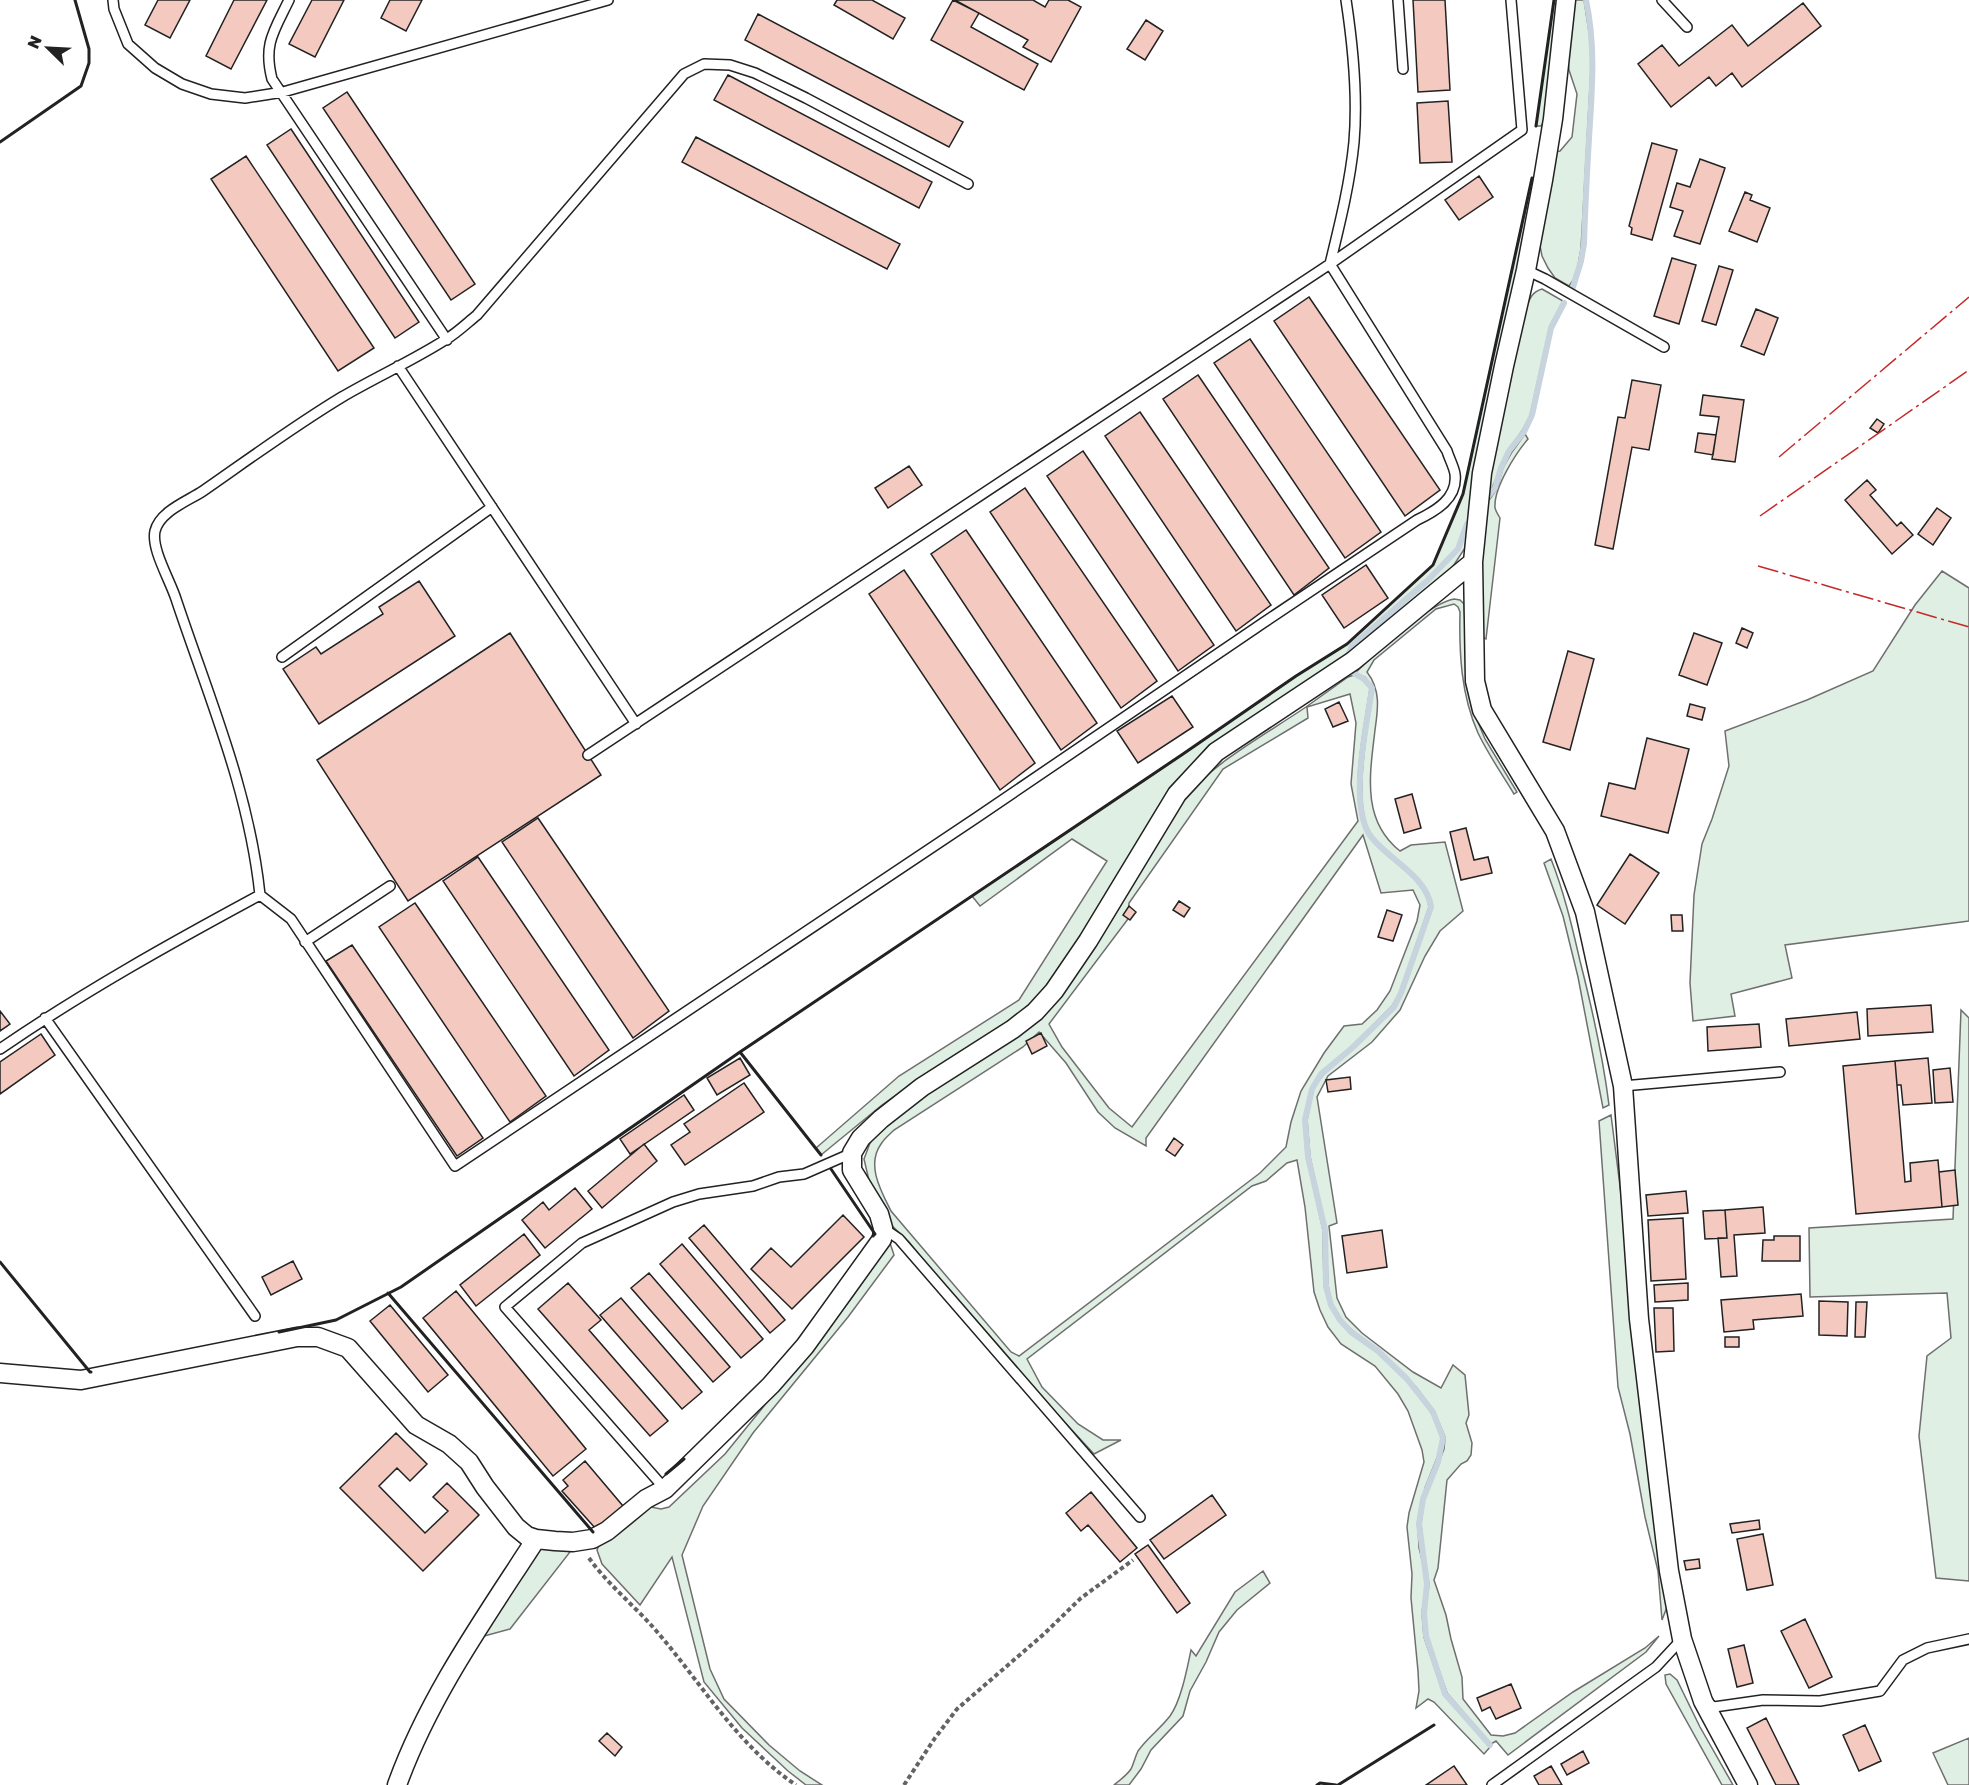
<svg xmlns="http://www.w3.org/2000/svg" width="1969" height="1785" viewBox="0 0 1969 1785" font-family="'Golos Text',sans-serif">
<rect width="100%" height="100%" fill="#fff"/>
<path fill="#e0efe3" stroke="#6f6f6f" stroke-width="1.5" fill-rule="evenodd" d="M1554 0H1558L1546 119 1541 126H1536Z
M1574 0H1584L1592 51 1581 249 1576 276 1569 286 1555 278 1548 268 1542 256 1538 236 1555 152 1560 151 1572 137 1577 94 1569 70 1568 60Z
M1532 178 1537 180 1477 454 1468 520 1457 548 1427 579 1352 645 1347 658 1353 646 1429 581 1459 549 1468 524 1465 548 1446 577 1436 588 1350 660 1193 763 1159 807 1095 915 1033 1006 1012 1020 929 1072 882 1105 821 1155 816 1148 899 1076 1019 1000 1107 861 1072 839 980 906 972 896 1183 754 1296 676 1347 644 1433 565 1463 494Z
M1542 289 1563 301 1550 326 1530 416 1522 431 1508 450 1492 488 1484 500 1526 308C1530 298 1532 292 1542 289Z
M1525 434 1528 439C1516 453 1495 486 1495 505 1494 510 1498 514 1500 518L1486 639 1477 635 1482 510 1497 489 1503 468 1512 452Z
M1942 571 1969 588V921L1785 945 1792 978 1731 994 1735 1016 1693 1021 1690 983 1694 895 1702 844 1712 819 1729 766 1725 731 1807 700 1873 671 1915 605Z
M1454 599 1460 600 1464 604 1468 685 1475 715 1485 739 1517 792 1514 794C1502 774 1488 754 1478 733 1461 695 1459 653 1460 612L1458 607 1454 604 1436 609 1374 660 1367 672C1381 690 1378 709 1375 730 1370 774 1361 820 1400 851L1411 845 1445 842 1463 911 1440 931 1425 956 1400 1010 1372 1042 1328 1076 1317 1097 1337 1223 1329 1226 1337 1298 1346 1317 1362 1333 1413 1372 1441 1388 1453 1365 1465 1375 1469 1415 1466 1423 1472 1443 1471 1455 1467 1461 1461 1464 1447 1480 1438 1568 1434 1580 1446 1615 1451 1639 1462 1677 1463 1699 1491 1735 1503 1736 1515 1733 1573 1692 1645 1648 1659 1636 1646 1652 1508 1755 1496 1741 1491 1744 1447 1693 1427 1636 1425 1613 1429 1584 1423 1548 1421 1524 1424 1499 1444 1449 1445 1437 1434 1411 1416 1387 1379 1350 1352 1330 1341 1319 1332 1304 1328 1286 1326 1230 1310 1157 1307 1120 1313 1089 1323 1075 1353 1049 1395 1008 1402 993 1432 907C1429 876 1387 858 1371 834 1351 804 1369 722 1373 687L1365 677 1355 673C1377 653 1427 604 1454 599Z
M1354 675 1363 680 1370 688C1365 727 1347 799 1368 834 1381 858 1426 876 1429 907L1400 992 1392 1006 1351 1047 1320 1073 1311 1088 1304 1120 1307 1158 1323 1230 1324 1286 1330 1305 1339 1321 1351 1333 1377 1352 1406 1380 1424 1401 1438 1424 1442 1438 1441 1448 1425 1488 1418 1524 1419 1548 1425 1571 1426 1584 1422 1613 1424 1637 1444 1695 1490 1747 1484 1754 1434 1702 1428 1699 1416 1708 1419 1691 1418 1671 1411 1598 1412 1574 1407 1527 1409 1513 1424 1462 1422 1450 1408 1411 1398 1394 1375 1366 1341 1344 1328 1327 1320 1310 1314 1292 1305 1207 1297 1160 1287 1163 1266 1181 1252 1186 1027 1359 1042 1387 1078 1424 1103 1440H1121L1094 1454 1019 1373 943 1285 909 1242 888 1222 871 1189 864 1159 870 1143 877 1133 927 1094 1037 1021 1183 799C1217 760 1263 736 1306 707 1320 697 1334 687 1348 677ZM1350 694 1356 723 1351 784 1358 821 1132 1127 1109 1108 1062 1047 1049 1024 1128 919 1129 903 1223 769 1308 718 1307 707ZM1363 835 1381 893 1413 890 1420 905 1417 921 1390 991 1377 1010 1362 1024 1344 1026 1324 1053 1301 1091 1291 1122 1286 1147 1260 1173 1019 1356 1011 1352 891 1211C881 1191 866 1165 881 1144 884 1139 890 1134 894 1130L1023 1047 1039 1032 1066 1063 1098 1112 1115 1128 1146 1146V1138Z
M1551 859C1564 892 1572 926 1580 961 1592 1008 1603 1057 1609 1105L1603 1108 1578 977 1563 916 1544 863Z
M1961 1010 1969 1018V1581L1936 1578 1919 1436 1927 1356 1951 1338 1947 1293 1810 1297 1809 1228 1953 1219Z
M1611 1115 1623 1210 1635 1355 1648 1473 1668 1590 1667 1607 1662 1620 1658 1571 1645 1517 1630 1434 1618 1387 1599 1121Z
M890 1243 894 1255 848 1317 753 1433 703 1506 682 1555 710 1669 724 1699 769 1745 800 1771 822 1785H806L788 1771 742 1728 704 1682 672 1557 640 1605 602 1564 597 1550 600 1542 646 1506 661 1509 669 1507 725 1454 850 1300Z
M542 1547H555L570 1552 510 1629 477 1638 534 1552Z
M1263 1571 1270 1583 1237 1610 1219 1632 1206 1662 1190 1691 1183 1716 1151 1750 1141 1769 1129 1785H1114C1119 1781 1127 1775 1131 1769 1134 1763 1135 1757 1138 1751 1147 1738 1160 1729 1170 1716 1181 1701 1187 1669 1191 1650L1196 1656 1235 1592Z
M1670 1674 1677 1680 1700 1727 1733 1785H1722L1666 1684 1665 1675Z
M1969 1738V1785H1948L1933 1753Z"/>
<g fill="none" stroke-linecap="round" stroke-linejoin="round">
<path stroke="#c7d3dd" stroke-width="6" d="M1573 287 1581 261 1584 244C1585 209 1587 173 1589 138 1592 90 1596 47 1586 0
M1485 500 1495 488 1501 468 1509 451 1524 432 1532 415 1551 328 1564 303
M1347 658 1352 646 1428 580 1458 549 1467 524
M1355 674 1364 679 1372 688C1367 724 1349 801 1369 834 1385 858 1427 875 1431 907L1401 993 1394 1007 1352 1048 1321 1074 1312 1089 1305 1120 1308 1157 1325 1230 1326 1286 1331 1305 1340 1320 1351 1332 1378 1351 1407 1379 1433 1412 1443 1438 1438 1462 1423 1499 1419 1524 1427 1584 1424 1613 1426 1636 1445 1694 1490 1745"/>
</g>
<path fill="#f3c9c0" stroke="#222" stroke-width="1.5" d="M158 0H190L170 38 145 25Z
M234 0H267L231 69 206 56Z
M312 0H344L315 57 289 44Z
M390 0H422L406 31 381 18Z
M837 0H872L905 18 893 39 834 5Z
M953 0 979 13 971 27 1038 64 1024 90 931 40Z
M955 0H1033L1045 7 1049 0H1068L1081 7 1051 62 1023 47 1028 40Z
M1413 0H1445L1450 90 1418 92Z
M1803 3 1821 26 1742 87 1732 73 1716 86 1709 77 1671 107 1638 64 1662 45 1679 66 1732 25 1748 46Z
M758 14 963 122 949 147 745 40Z
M1146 20 1163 31 1145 60 1127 49Z
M728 75 932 182 919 208 714 100Z
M347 92 475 284 451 300 323 108Z
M1448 101 1452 162 1420 163 1417 103Z
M291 129 419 322 395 338 267 145Z
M696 137 900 244 887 269 682 162Z
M1652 143 1677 150 1652 240 1631 234 1632 228 1629 226Z
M246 156 374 348 338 371 211 179Z
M1700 159 1725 168 1700 244 1674 236 1683 211 1670 207 1677 183 1690 187Z
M1479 176 1493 197 1459 220 1445 200Z
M1745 192 1752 195 1750 200 1770 208 1757 242 1729 231Z
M1672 258 1696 265 1679 324 1654 316Z
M1719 266 1733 270 1716 325 1702 321Z
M1309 297 1440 490 1405 516 1274 321Z
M1756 309 1778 318 1764 355 1741 346Z
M1250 339 1381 532 1345 558 1214 363Z
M1198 375 1329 568 1294 595 1163 399Z
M1632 380 1661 385 1649 450 1632 447 1613 549 1595 545 1618 417 1625 418Z
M1703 395 1744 400 1735 462 1712 459 1719 417 1700 415Z
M1140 412 1271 605 1236 631 1105 436Z
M1877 419 1884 424 1878 433 1870 428Z
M1698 433 1716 435 1713 455 1695 452Z
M1083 451 1214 645 1178 671 1047 476Z
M909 466 922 485 888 508 875 488Z
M1867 480 1876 490 1870 495 1897 526 1901 522 1913 535 1892 554 1845 500Z
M1025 488 1157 681 1121 708 990 512Z
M1937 508 1951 518 1933 545 1918 534Z
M966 530 1097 723 1061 750 931 554Z
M1366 565 1388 598 1344 628 1322 595Z
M904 570 1035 763 1000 790 869 594Z
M419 581 455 636 319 724 283 669 316 647 321 654 383 614 379 607Z
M1742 628 1753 633 1747 648 1736 643Z
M510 633 601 775 408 901 317 760Z
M1694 633 1722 643 1707 685 1679 675Z
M1568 651 1594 659 1570 750 1543 742Z
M1172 696 1193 727 1138 763 1117 731Z
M1339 702 1348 721 1333 727 1325 709Z
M1690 704 1705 708 1702 720 1687 716Z
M1647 738 1689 749 1668 833 1601 816 1609 783 1635 789Z
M1412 794 1421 828 1404 833 1395 799Z
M538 818 669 1011 633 1038 502 842Z
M1466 828 1474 860 1488 857 1492 873 1461 880 1450 832Z
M1630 854 1659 873 1625 924 1597 905Z
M478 857 609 1050 574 1076 443 881Z
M1179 901 1190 908 1184 917 1173 910Z
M415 903 546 1096 510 1122 379 927Z
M1129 906 1136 912 1130 920 1123 915Z
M1387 910 1402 915 1393 941 1378 937Z
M1671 915H1682L1683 931H1672Z
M352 945 483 1138 457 1156 326 961Z
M1931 1005 1933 1032 1868 1036 1867 1009Z
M0 1011 10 1024 0 1031Z
M1857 1012 1860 1039 1789 1046 1786 1019Z
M1759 1024 1761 1047 1708 1051 1707 1027Z
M1041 1033 1047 1046 1032 1054 1026 1041Z
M41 1034 55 1055 0 1094V1062Z
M740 1058 750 1075 717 1095 707 1078Z
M1928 1058 1932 1103 1903 1105 1901 1085H1897L1895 1061Z
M1895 1061 1905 1182 1911 1181 1910 1163 1938 1160 1942 1207 1856 1214 1843 1066Z
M1950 1068 1953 1102 1935 1103 1933 1070Z
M1350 1077 1351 1089 1328 1092 1326 1080Z
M744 1083 764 1112 685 1165 671 1145 690 1132 684 1124Z
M684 1095 694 1110 630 1154 620 1139Z
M1174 1138 1183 1145 1175 1156 1166 1150Z
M644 1144 657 1161 602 1208 588 1191Z
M1955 1170 1958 1205 1942 1207 1939 1172Z
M575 1188 592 1209 545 1248 522 1220 543 1202 549 1210Z
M1686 1191 1688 1213 1648 1216 1646 1195Z
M1763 1207 1765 1233 1734 1235 1737 1276 1721 1277 1718 1238H1727L1725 1210Z
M1725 1210 1727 1238 1705 1239 1703 1211Z
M843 1215 864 1237 792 1309 751 1269 771 1248 791 1267Z
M1683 1218 1686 1279 1651 1281 1648 1220Z
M704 1225 785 1320 770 1333 689 1238Z
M1382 1230 1387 1267 1347 1273 1342 1236Z
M524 1234 540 1255 476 1306 460 1285Z
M1774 1236H1800V1261H1762L1763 1240H1774Z
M682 1244 763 1339 741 1358 660 1264Z
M293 1261 302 1279 271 1295 262 1277Z
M649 1273 730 1367 713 1382 631 1288Z
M568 1283 601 1320 589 1330 668 1421 650 1436 538 1309Z
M1688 1283V1300L1655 1302 1654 1285Z
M456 1291 586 1449 553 1476 423 1318Z
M1801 1294 1803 1316 1753 1320 1754 1329 1724 1332 1721 1300Z
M621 1298 702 1392 682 1409 600 1315Z
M1819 1301 1848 1302 1847 1336 1819 1335Z
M1856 1302H1867L1865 1337H1855Z
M390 1305 448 1375 428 1392 370 1321Z
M1654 1308H1673L1674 1351 1656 1352Z
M1725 1337H1739V1347H1725Z
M396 1433 427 1464 410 1481 397 1468 379 1486 425 1533 448 1511 433 1497 447 1483 479 1515 423 1571 340 1488Z
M585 1461 623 1506 596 1529 562 1491 568 1486 563 1480Z
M1091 1492 1137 1548 1120 1562 1088 1525 1081 1531 1066 1513Z
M1212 1495 1226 1515 1164 1559 1150 1540Z
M1759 1520 1760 1529 1732 1533 1730 1524Z
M1763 1534 1773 1585 1747 1590 1737 1539Z
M1148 1545 1190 1603 1177 1613 1135 1554Z
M1699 1559 1700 1568 1686 1570 1684 1561Z
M1805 1619 1832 1677 1809 1688 1781 1631Z
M1744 1645 1753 1683 1737 1687 1728 1649Z
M1511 1684 1521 1708 1496 1719 1490 1707 1482 1711 1477 1698Z
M1766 1718 1799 1785H1776L1747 1728Z
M1865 1725 1881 1761 1859 1771 1843 1735Z
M607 1733 622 1747 615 1756 599 1741Z
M1583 1751 1589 1763 1567 1775 1561 1764Z
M1454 1766 1467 1785H1426Z
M1551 1766 1562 1785H1539L1534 1776Z"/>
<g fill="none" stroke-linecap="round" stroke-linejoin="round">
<defs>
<path id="lane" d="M113 0 114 9 128 44 155 68 182 84 211 94 245 98 283 92 608 0
M289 0C274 31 263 44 272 79L447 340
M1398 0 1403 69
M1662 0 1687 27
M968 184 806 98 755 73 730 65 704 64 684 74 477 315C467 323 457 333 445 340 412 361 376 377 342 397 294 426 249 459 203 491 188 501 160 511 155 531 151 549 170 580 176 599 209 698 249 790 260 895L291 919 455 1166 976 818 1263 623 1417 520C1436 511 1458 498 1455 474 1454 467 1449 458 1447 451L1330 264C1340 223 1350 183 1354 142 1358 95 1353 46 1346 0
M1526 270 1545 279 1664 347
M398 366 636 724
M282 657 492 507
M588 755 1330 264 1522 130 1511 0
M305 942 390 886
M45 1018 255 1316
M0 1049C83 992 171 943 260 895
M1623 1086 1780 1072
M883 1228 899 1239 1140 1517
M665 1489 505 1307 582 1243 673 1202 699 1194 753 1186 779 1177 804 1174 852 1153
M1705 1702 1714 1707 1763 1700 1820 1701 1880 1691 1903 1660 1927 1648 1969 1639
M1492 1785 1656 1667 1682 1639"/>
<path id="street" d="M1566 0 1553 119 1543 180 1526 270 1504 366 1482 473 1473 562 1475 681 1482 710 1555 831 1585 912 1623 1086 1639 1319 1669 1571 1682 1639 1703 1701 1748 1785
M0 1373 81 1380 297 1337H318L348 1348 416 1425 449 1444 469 1462 485 1487 516 1527 527 1536 536 1539 555 1541 573 1542 592 1539 607 1531 646 1499 665 1489 771 1385 805 1346 882 1239 883 1228 879 1214 852 1170V1153L861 1138 881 1119 922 1087 1013 1029 1035 1012 1054 991 1088 941 1177 794 1216 752 1353 661 1473 562
M397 1785C429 1696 485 1618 536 1539"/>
</defs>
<use href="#lane" stroke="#222" stroke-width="12"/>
<use href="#street" stroke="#222" stroke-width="21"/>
<path stroke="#646464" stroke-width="4" stroke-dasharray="4.5 3" stroke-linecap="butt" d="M589 1558C606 1582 632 1604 652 1626 700 1680 735 1744 796 1785
M904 1785 935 1738 957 1709 1044 1634 1081 1598 1133 1560"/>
<use href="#lane" stroke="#fff" stroke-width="9"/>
<use href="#street" stroke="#fff" stroke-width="18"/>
<path stroke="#222" stroke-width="3" d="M1536 126 1554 0
M0 142 81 86 89 63V49L75 0
M740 1052 821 1155
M831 1169 875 1234 873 1236
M0 1262 90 1372H91
M388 1293 593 1532
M279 1332 336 1320 401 1287 740 1052 1183 754 1296 676 1347 644 1433 565 1463 494 1532 178
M666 1474 684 1459
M1317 1785 1320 1783 1336 1785
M1338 1785 1434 1725"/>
<path stroke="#c62828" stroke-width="1.5" stroke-dasharray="21 4.5 3 4.5" stroke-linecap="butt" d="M1779 457 1969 297
M1760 516 1969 370
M1758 566 1969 627"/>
</g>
<g transform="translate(48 48) rotate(294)" stroke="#ffffff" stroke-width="4.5" paint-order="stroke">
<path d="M0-4.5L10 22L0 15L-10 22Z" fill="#222222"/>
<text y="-9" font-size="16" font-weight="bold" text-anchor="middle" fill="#222222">N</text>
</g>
</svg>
